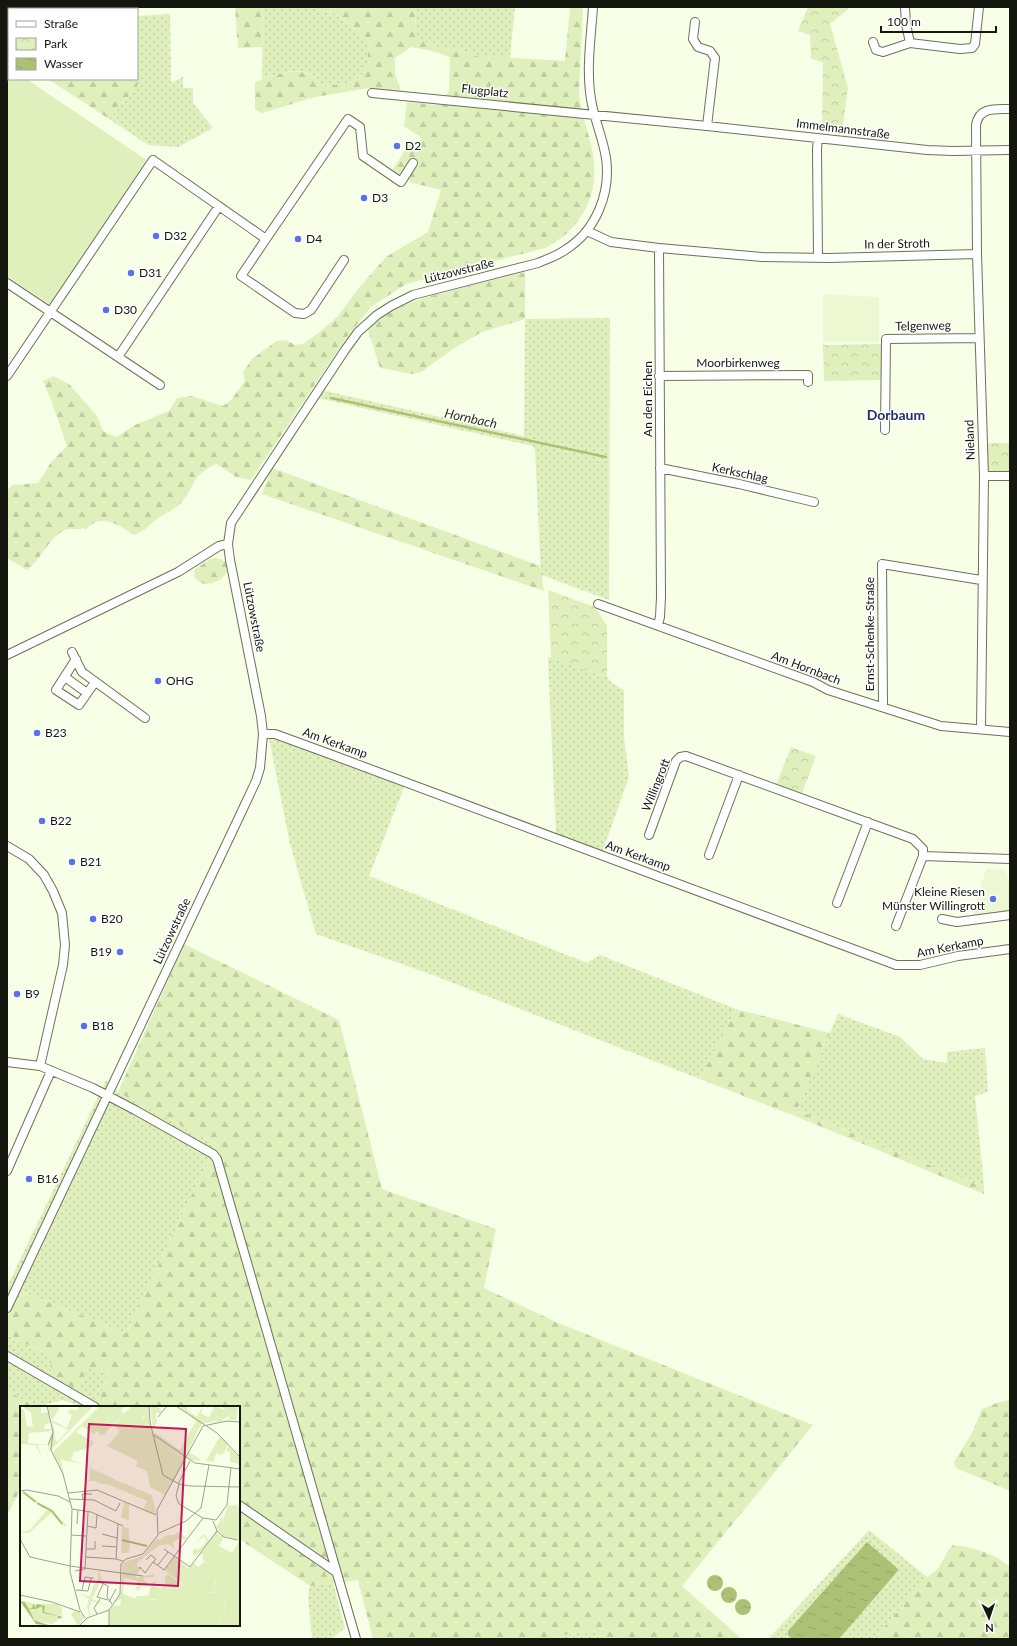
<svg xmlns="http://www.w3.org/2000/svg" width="1017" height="1646" viewBox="0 0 1017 1646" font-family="Lato,sans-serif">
<defs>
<pattern id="grass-dots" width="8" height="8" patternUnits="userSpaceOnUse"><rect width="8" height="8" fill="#e0f0bd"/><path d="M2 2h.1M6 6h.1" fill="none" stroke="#bfcda1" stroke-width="1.8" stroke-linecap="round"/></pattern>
<pattern id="forest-firs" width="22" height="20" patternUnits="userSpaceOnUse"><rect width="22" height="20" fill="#e0f0bd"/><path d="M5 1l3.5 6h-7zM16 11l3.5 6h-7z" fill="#bfcda1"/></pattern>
<pattern id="park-crowns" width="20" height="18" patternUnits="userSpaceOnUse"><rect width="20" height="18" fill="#e0f0bd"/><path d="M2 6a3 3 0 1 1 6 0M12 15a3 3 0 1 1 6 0" fill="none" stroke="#bfcda1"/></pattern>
<pattern id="water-ripples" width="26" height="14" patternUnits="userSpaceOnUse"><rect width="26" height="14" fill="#adc176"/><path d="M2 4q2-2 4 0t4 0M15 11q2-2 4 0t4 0" fill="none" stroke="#94a565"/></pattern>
</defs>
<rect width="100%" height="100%" fill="#f7ffe7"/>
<path fill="#edf8d3" d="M823 294 879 297V342H823Z
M986 869 1006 870 1010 886V913L973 918V913Z"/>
<path fill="url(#grass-dots)" d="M263 7H307L337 14 369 42C368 50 368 60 366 68 362 84 338 84 324 86 306 64 286 71 262 79Z
M416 7H515L510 58 480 57 451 47H438L425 42 415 35Z
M170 14 171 83 183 77V88H193V103L213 128 178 147 148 145 109 119 138 85 137 16Z
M610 318 609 600 541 575 535 450 533 446 317 398 321 390 524 436 525 319Z
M548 657 607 677 612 683 624 690V737L629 777 602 853 556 836Z
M269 738H280L407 780 369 876 587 963 600 955 736 1009 700 1079 430 974 316 934 290 844Z
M838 1014 900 1037 923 1059 947 1063V1052L985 1048 988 1092 975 1096 984 1186 958 1177 797 1110Z
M106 1080 118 1092 216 1144 126 1333 18 1290 7 1313V1287Z
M7 1335 51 1356 78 1391 88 1368 108 1373 96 1407H82L63 1400 38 1407 7 1391Z
M869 1530 927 1577 874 1639H839L897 1572 788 1635 793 1639H768Z
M333 1583 345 1628 331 1639H312L308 1595 310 1586Z
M605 1629 598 1639H558L563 1635Z"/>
<path fill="url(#forest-firs)" d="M29 7H128L129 9H28Z
M235 7H263L262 47 238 48Z
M307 7H416L415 35 425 42 438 47H451L480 57H502L565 61 570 7H583L579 92C580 114 590 134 593 155 600 195 581 230 545 248L406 284 371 307 347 337 251 480 236 477 217 464C192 474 196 484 182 502 174 511 162 514 153 522 146 528 142 533 133 535 120 525 99 512 86 530L84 528C77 531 69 527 63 531 48 539 41 560 27 570L7 558V490L13 485 38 483 52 461 67 446 52 403 43 381 53 376 69 384 97 416 103 431 116 437 135 425 169 411 177 398 191 396 223 406 231 400 245 381 243 372 252 359 277 341 286 340 295 345 303 344 321 331 339 315 357 290 386 257 428 232 441 190 413 183 392 170 409 144 415 148 422 138 404 126 407 102 437 105 449 91 450 57 432 51 411 47 395 58V73L401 92 369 88 315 97 262 113 255 110V82C280 73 304 62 324 86 338 84 362 84 366 68 368 59 368 50 369 42L337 14Z
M48 79H137L138 85 109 119Z
M525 272V319L482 332 456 347 421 372 412 374 380 368 368 330C392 303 432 296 465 287 485 282 505 277 525 272Z
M272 468 540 566 544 591 262 494Z
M216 558C242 563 220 589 201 583L195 578 194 570 210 559Z
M184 944 339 1020 382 1189 496 1229 484 1288 556 1322 813 1425 682 1586 742 1639H598L604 1629 563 1635 558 1639H373L358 1580 310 1586 239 1539V1407H96L108 1373 88 1369 78 1391 50 1374 51 1356 7 1335V1313L18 1290 126 1333 216 1144 118 1092Z
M736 1009 830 1033 797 1110 958 1177 984 1186V1194L795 1116 700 1079Z
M7 1391 38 1407H21V1488L7 1516Z
M1010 1400V1491L956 1468 954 1462 973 1431 982 1409 999 1402Z
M953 1545C970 1546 998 1555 1010 1567V1639H874L927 1577C944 1568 941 1557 953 1545Z"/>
<path fill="url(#park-crowns)" d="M808 7H851L830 24 848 88 842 132 822 129 823 62 811 59 810 35 798 31Z
M881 344V380L824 381 823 345Z
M988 443H1010V471H988Z
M548 590 595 607 607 626V677L551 658Z
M791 747 816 756 802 794 776 785Z"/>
<path fill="#e0f0bd" d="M7 66 9 67V79H26L148 161 50 305 7 276Z"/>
<path fill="url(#water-ripples)" d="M867 1542 898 1569 897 1572 839 1639H793L788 1635V1631Z
M707 1583a8 8 0 1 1 16 0a8 8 0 1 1-16 0Z
M721 1595a8 8 0 1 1 16 0a8 8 0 1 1-16 0Z
M735 1607a8 8 0 1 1 16 0a8 8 0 1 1-16 0Z"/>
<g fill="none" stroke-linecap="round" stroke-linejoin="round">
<path stroke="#adc176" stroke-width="2.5" d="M331 398 606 457"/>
<defs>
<path id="minor" d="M695 22 693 39 698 47 710 51 715 58 707 126
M873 42 876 50 883 52 910 43 906 24 905 7
M910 43 960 49 972 48 975 44 979 7
M372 93 707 126 927 150 953 151 1010 150
M587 231 611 242 659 248 661 597 660 617 658 625
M266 239 348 119 360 127 363 156 401 182 413 163
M659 248 762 257 829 258 977 254
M818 258 817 149 818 138
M7 283 160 385
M118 357 219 206
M7 376 153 160 266 239 241 276 295 313 304 314 311 310 344 260
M659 376 808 375V382
M885 430 886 339 979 338
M660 468 739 484 814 502
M984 476H1010
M598 604 813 682 828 690 941 726 1010 732
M72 652 82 672 145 718
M7 655 178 572 219 546 228 544
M76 659 56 690 79 705 95 682
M65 677 87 693
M883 707 882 564 981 580
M981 729 984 476 977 254 976 125C979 107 995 109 1010 109
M263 734H275L327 753 896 965H920L958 956 1010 949
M649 835 676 761 680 757 686 756 913 839 923 849V856L1010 859
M7 846 29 859 44 875 53 891 62 913 65 945 63 965 40 1066
M709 855 739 775
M837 903 868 822
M942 919 957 922 1010 915
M896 926 923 856
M7 1062 40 1066 93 1088 135 1110 213 1154 217 1159 356 1639
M7 1171 51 1071
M7 1308 241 813 256 781 260 768 263 734 261 716 230 560 228 544 231 523 345 350 358 332 377 315 391 306 413 295 538 263C547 259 557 256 565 250 596 231 611 193 606 158 603 138 594 119 591 99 586 69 591 37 593 7
M7 1356 95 1407
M239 1505 336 1572"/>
</defs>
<use href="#minor" stroke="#6b7258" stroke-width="10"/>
<use href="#minor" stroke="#fff" stroke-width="8"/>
</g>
<g fill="#5a72e8" stroke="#fff" stroke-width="1.5">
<circle cx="397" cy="146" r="4"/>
<circle cx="364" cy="198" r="4"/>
<circle cx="156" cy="236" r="4"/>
<circle cx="298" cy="239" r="4"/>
<circle cx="131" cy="273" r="4"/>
<circle cx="106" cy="310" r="4"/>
<circle cx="158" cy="681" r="4"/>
<circle cx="37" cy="733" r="4"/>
<circle cx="42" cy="821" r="4"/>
<circle cx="72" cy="862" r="4"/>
<circle cx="993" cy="899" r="4"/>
<circle cx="93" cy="919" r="4"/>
<circle cx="120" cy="952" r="4"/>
<circle cx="17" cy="994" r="4"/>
<circle cx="84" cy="1026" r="4"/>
<circle cx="29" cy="1179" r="4"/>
</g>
<g text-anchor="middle" stroke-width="3" stroke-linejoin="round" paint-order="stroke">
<g font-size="12" fill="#14170d" stroke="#fff">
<text transform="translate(485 91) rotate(6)" y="4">Flugplatz</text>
<text transform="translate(843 129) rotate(7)" y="4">Immelmannstraße</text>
<text transform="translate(897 244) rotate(-1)" y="4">In der Stroth</text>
<text transform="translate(459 271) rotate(-14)" y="4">Lützowstraße</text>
<text transform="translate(923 326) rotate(-1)" y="4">Telgenweg</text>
<text x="738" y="367">Moorbirkenweg</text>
<text transform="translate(648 399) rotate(-90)" y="4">An den Eichen</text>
<text transform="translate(970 440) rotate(-92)" y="4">Nieland</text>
<text transform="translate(740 473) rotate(12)" y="4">Kerkschlag</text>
<text transform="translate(254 617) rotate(79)" y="4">Lützowstraße</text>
<text transform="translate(870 634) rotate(-90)" y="4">Ernst-Schenke-Straße</text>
<text transform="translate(806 668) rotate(21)" y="4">Am Hornbach</text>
<text transform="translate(335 743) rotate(20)" y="4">Am Kerkamp</text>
<text transform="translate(656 785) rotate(-68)" y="4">Willingrott</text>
<text transform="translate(638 856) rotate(20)" y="4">Am Kerkamp</text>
<text transform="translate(172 931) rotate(-65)" y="4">Lützowstraße</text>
<text transform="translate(950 947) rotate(-11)" y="4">Am Kerkamp</text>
</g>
<g font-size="12" fill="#14170d" stroke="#fff" text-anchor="start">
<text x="405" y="150">D2</text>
<text x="372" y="202">D3</text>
<text x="164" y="240">D32</text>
<text x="306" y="243">D4</text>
<text x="139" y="277">D31</text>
<text x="114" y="314">D30</text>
<text x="166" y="685">OHG</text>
<text x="45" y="737">B23</text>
<text x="50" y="825">B22</text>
<text x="80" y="866">B21</text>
<text x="985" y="896" text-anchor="end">Kleine Riesen<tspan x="985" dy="14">Münster Willingrott</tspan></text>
<text x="101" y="923">B20</text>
<text x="112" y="956" text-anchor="end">B19</text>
<text x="25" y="998">B9</text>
<text x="92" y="1030">B18</text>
<text x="37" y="1183">B16</text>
</g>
<g font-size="13" font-style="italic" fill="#2b3313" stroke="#fff">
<text transform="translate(471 418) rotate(12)" y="5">Hornbach</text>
</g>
<g font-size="14" font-weight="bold" fill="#232f67" stroke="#fff">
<text x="896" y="420">Dorbaum</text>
</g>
</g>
<g transform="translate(20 1406)">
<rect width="220" height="220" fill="#f7ffe7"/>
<path d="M100 0H105L101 4 104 7 112 0 82 30 77 25ZM120 0H125L127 6 119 17 108 22 118 9ZM195 0 208 5 210 14 208 10 200 16 185 18 199 15 195 14 197 9 194 4 189 10ZM32 14 50 24 23 52 29 46 28 39 33 22ZM33 17 48 24 37 36 36 35ZM200 30 208 38 205 45 202 49 196 47 194 56 186 55ZM208 40 220 52V58L210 56V46L206 45ZM156 45 167 49 153 77 143 70 152 52 164 53 157 47 154 49ZM70 62 87 70 83 79 75 75H69ZM96 74 132 89 136 108 123 104 127 95 92 80ZM104 96 109 98V115L101 111ZM220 98 217 99 220 104V220L199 218 200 211H205L204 187H210V183L200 182 199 175H195L194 183 197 187 173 185 159 220H89V206H94L95 214 105 201 125 200 126 194H136L141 181 146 180 149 188 157 175 163 179 159 175 174 157 178 161 184 156 182 151 184 149H179L193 134 198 132 201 134 202 128 196 121 202 111V116L208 100ZM204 130 219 135 212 147 199 140ZM102 120 109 123V135L129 141 110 136 109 147H101ZM6 195 14 198V203V198H37L42 202V210L23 206 38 210 37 215 32 218 17 215 12 212Z" fill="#e0f0bd" fill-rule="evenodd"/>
<path d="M2 0H21V7L28 6 30 17 25 18 24 23H31L32 25 9 27 8 37 28 39H17L23 53 15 39 0 38V2L4 4 7 20 13 21 11 8 14 9ZM27 0H38L39 3 32 14ZM59 0H73L50 24 47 22 52 9 48 7 50 3 57 5ZM80 0H100L74 28 62 20 56 26 74 36 71 41 54 46 51 54 63 58 41 54 45 73 33 46ZM112 0H120L118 9 108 22 123 13 127 6 125 0H128L131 27H136L160 44 176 15 161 2 166 0 167 4 177 11 183 0 181 8 189 11 194 4 197 9 195 14H199L181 18 168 46 179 52 181 55 172 54 167 51V49L156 45 154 49 157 47 164 53 162 57 152 53 143 70 152 75 145 89 130 81 127 65 116 60 118 55 87 40 100 26 94 19ZM130 0H137L142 5 140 8 136 6 137 16 133 23ZM200 0H215L218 3 216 14H210L208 5ZM70 61 96 74 92 80 83 77 87 70ZM27 104 33 105 47 120H44L31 107 9 127 0 126 10 124ZM196 125 200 130H203L201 135 198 132 193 134 175 150 172 146 175 142 178 144 187 135 183 130 176 138 182 129H184L189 134ZM158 126 167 132 165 134 161 132 156 134 153 137 155 144 149 138 138 140 118 156 117 160 121 162 115 172 134 168V171L123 172 129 180H121L118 185 116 183 118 175 104 172 103 188 117 193 116 190H129L130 182 135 174V180L144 184 139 193 126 194 125 200 105 201 94 215V206H89L93 199 100 200 101 193 93 198 101 186 103 157 124 149 136 133 140 134 147 129H154ZM181 165 187 168 184 179 179 178V168ZM198 165 202 174 199 175 200 181 210 183V187L204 188 205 211H200L199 218H216L171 220 157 218 159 194 169 185 179 186 185 183V187H197L194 183ZM148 168 157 175 149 188 145 178V171ZM55 205 60 206 64 212 58 220 51 208Z" fill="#e0f0bd"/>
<path d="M78 163 82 173 72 193 90 201 72 195 69 203 71 209 69 210 67 199 69 193 58 187 70 191 73 180 78 174ZM169 184 198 188V220H157L160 193Z" fill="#e0f0bd"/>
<path d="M154 151 170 163 159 175 144 164Z" fill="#e0f0bd"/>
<path d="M0 195 5 196 9 203 12 202 14 197 15 203 17 198 25 200 24 206 43 211 38 213V210L23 207 22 200 16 203H9L14 214 31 220 16 218Z" fill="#adc176"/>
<path fill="none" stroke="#adc176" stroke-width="2" d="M3 86 16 96M17 97 32 105 42 118M102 134 127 140"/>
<path fill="none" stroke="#9ca290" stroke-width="1" d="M27 0 33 26 31 44 43 68 52 103 50 166 60 204 65 212M129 0 130 16 143 69 159 78 170 80 220 81M156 0 197 27 220 51M138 11 147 0M134 29 175 57 220 63M28 39 33 27M158 78 170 55M159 78 156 90 159 98 183 112 196 114 207 99 211 61M0 85 7 84 38 90 50 96M48 87 77 84 136 109M49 93 74 94 96 105 100 97M63 93 62 88H72M52 103 71 106 103 120M193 115 197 125 204 131 217 134M57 118 58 104M98 118 96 153 103 155M67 120 76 122 77 109M139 127 166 115 181 102 189 59M82 128 97 132M51 129 66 130M0 133 10 151M82 140 97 141M66 143H75V135M144 143 170 161 197 125M10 151 50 160 123 170M66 151 96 153M126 154 131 149 136 153 133 156 144 164 183 112M138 159 148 146M119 163 120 161 125 167 133 156M55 165 65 163 68 106M80 176 88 180 87 191 92 198M83 178 77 191 88 194M56 184 68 185 71 172H74M62 184 65 171 71 172M0 189 32 196 60 206M89 196 96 183M77 208 74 202 80 193M67 212 89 204M59 220 67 212 65 214M89 220V204L100 188 101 158 106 153 123 148 138 129 137 104 183 20 207 15 220 16"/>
<path fill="#c2185b" fill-opacity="0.15" stroke="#c2185b" stroke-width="2" d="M69 18 166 23 158 180 60 175Z"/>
<rect width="220" height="220" fill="none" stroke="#14170d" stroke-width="2"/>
</g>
<rect width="1017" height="1646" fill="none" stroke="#14170d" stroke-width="16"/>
<rect x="8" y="8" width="130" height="72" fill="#ffffff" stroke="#a1a29e"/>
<rect x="16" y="21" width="20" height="6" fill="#ffffff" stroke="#a1a29e"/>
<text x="44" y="28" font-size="12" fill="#14170d">Straße</text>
<rect x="16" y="38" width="20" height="12" fill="url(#park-crowns)" stroke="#a1a29e"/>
<text x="44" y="48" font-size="12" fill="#14170d">Park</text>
<rect x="16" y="58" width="20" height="12" fill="url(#water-ripples)" stroke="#a1a29e"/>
<text x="44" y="68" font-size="12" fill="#14170d">Wasser</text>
<g transform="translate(989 1618) rotate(177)" stroke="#ffffff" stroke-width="3" paint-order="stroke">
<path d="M0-3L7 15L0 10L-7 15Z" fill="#14170d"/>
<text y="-6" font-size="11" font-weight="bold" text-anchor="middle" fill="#14170d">N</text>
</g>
<path d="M881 26v6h115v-6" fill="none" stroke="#14170d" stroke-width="2"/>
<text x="887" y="26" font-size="12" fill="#14170d" stroke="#ffffff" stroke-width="3" paint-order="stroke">100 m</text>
</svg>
